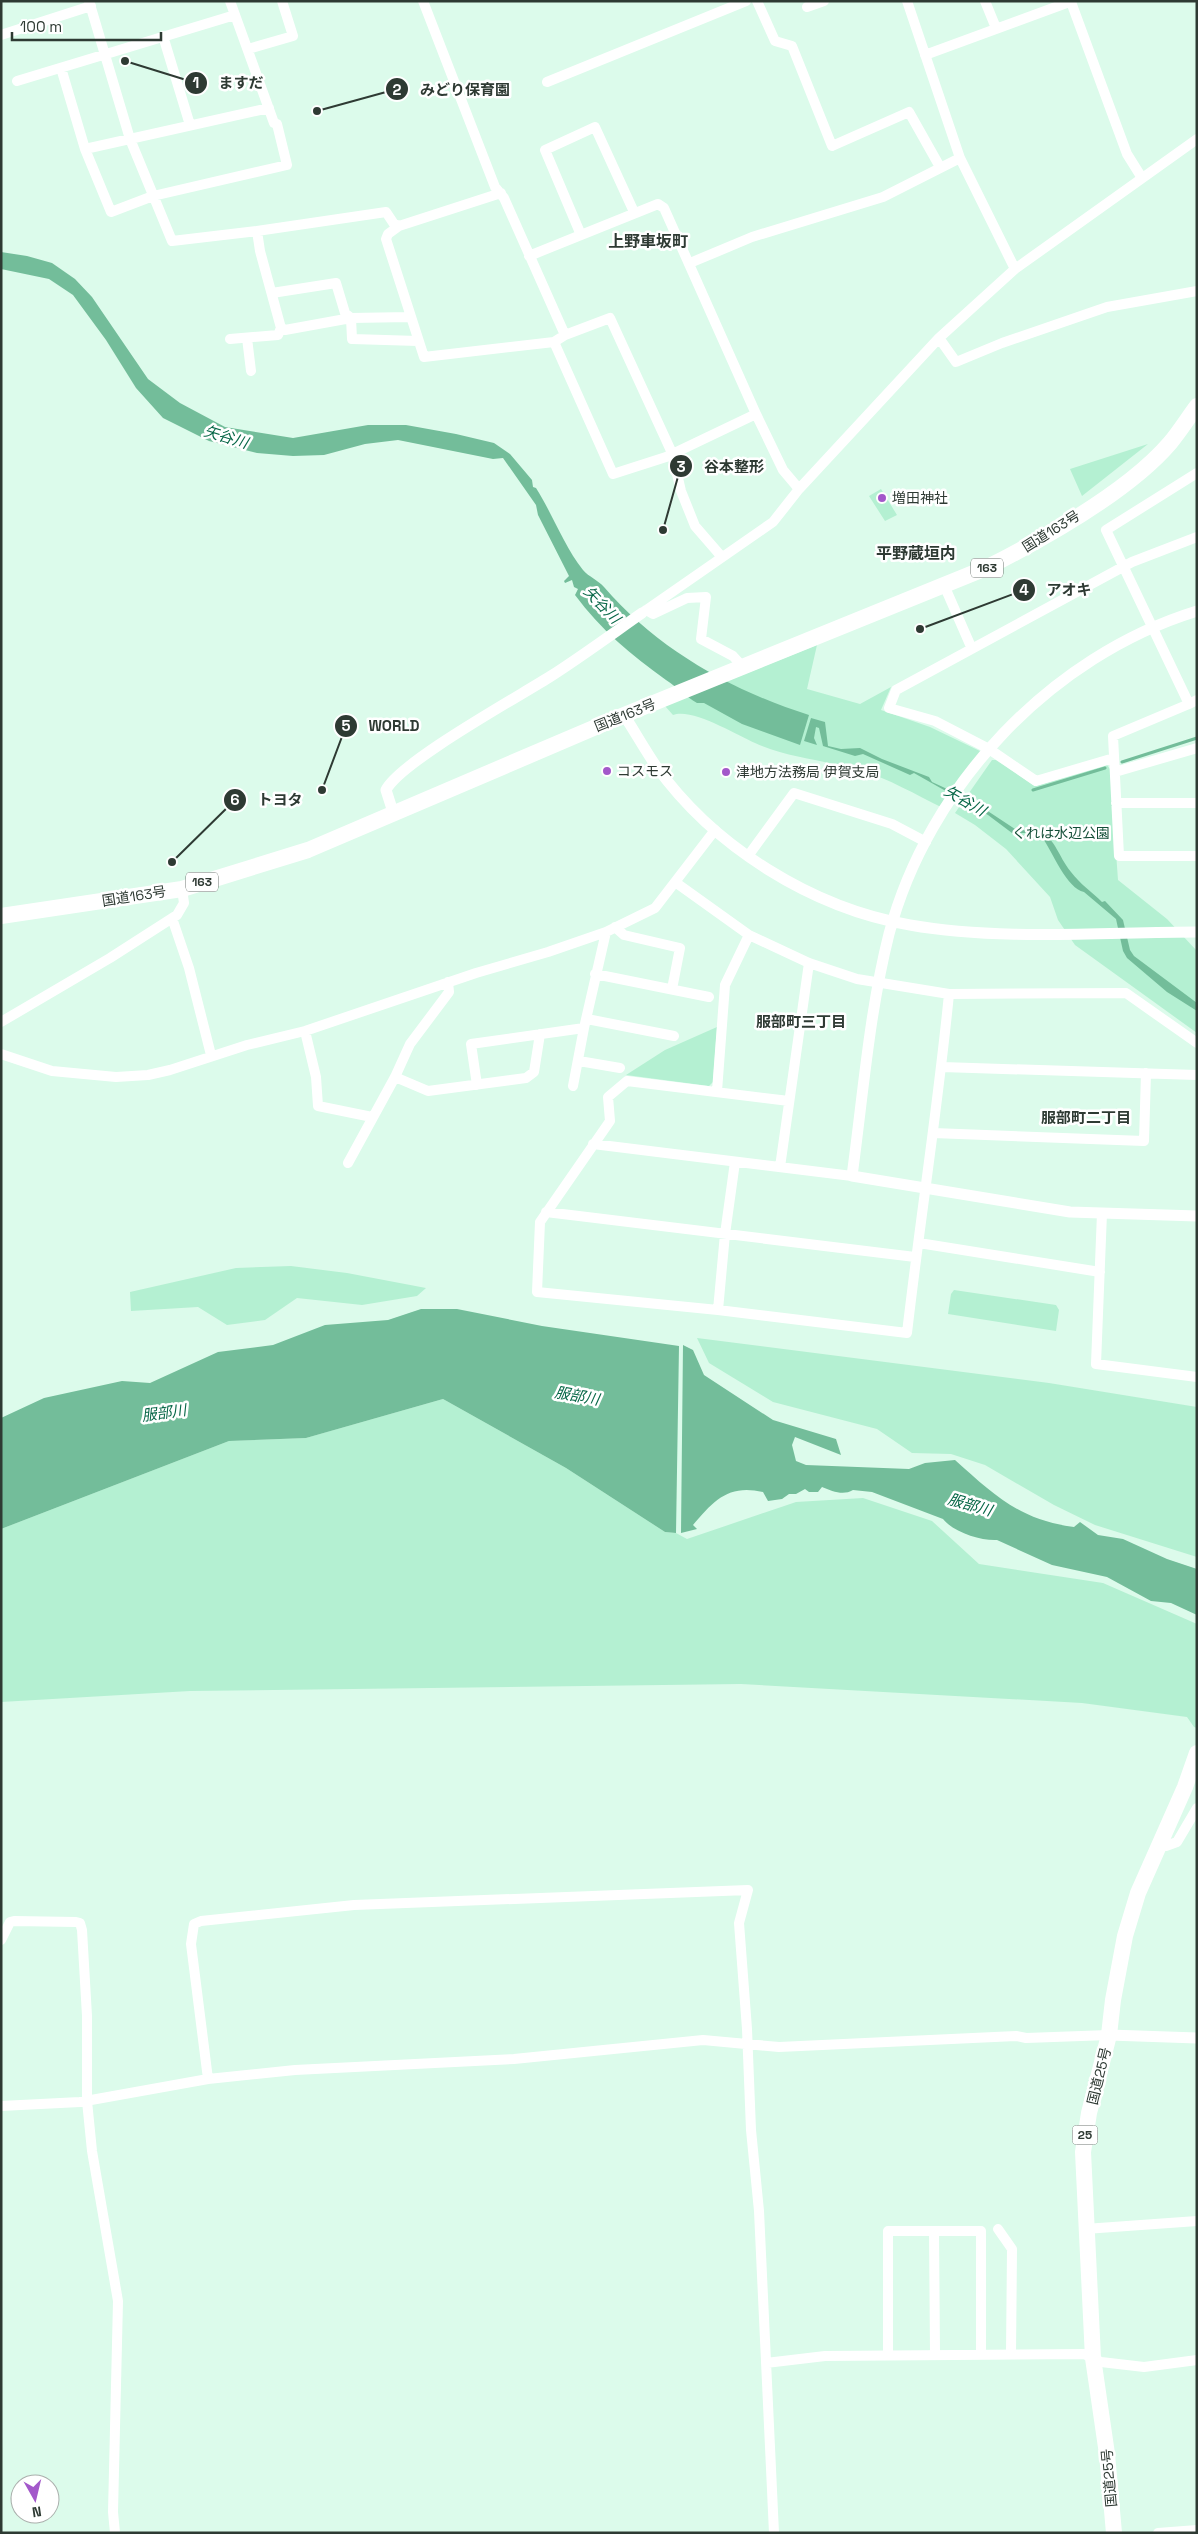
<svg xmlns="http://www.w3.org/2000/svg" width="1198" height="2534" viewBox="0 0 1198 2534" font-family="'Space Grotesk','Noto Sans JP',sans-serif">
<rect width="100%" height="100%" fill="#dcfbeb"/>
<path fill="#b4f0d2" d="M1148 444 1082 496 1070 469Z
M881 489 897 515 885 521 869 496Z
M817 645 807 689 860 704 891 687 881 710 930 727 982 752 943 808C916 795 888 778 859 770 825 760 788 758 755 743 736 735 693 708 673 715L665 706Z
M992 760H996L1035 786 1107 765 1110 769 1118 880 1167 919 1197 951V1033L1075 945 1058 920 1050 897 1006 849 975 825 955 813Z
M717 1027 713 1082 709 1086 626 1075 665 1050Z
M291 1266 347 1273 426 1288 417 1296 362 1305 297 1298 265 1320 227 1325 198 1307 131 1311 130 1292 236 1268Z
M954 1290 1056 1305 1059 1310 1056 1331 948 1314 951 1294Z
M697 1338 1049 1383 1197 1407V1557L1095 1525 1054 1505 985 1465 951 1454 912 1453 877 1429 773 1402 709 1363Z
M443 1399 566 1468 665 1532 676 1533 687 1539 796 1502 863 1498 932 1521 979 1564 1103 1583 1197 1624V1728L1194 1727 1187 1717 1082 1703 741 1684 190 1691 1 1702V1529L229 1441 306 1438Z"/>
<path fill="#73bd9a" d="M1 252 27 256 52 263 75 279 92 297 148 379 180 403 225 427 293 438 368 425H406L456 434 494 443 510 454 532 480 533 487 536 488C552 513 564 546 583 570 589 577 598 580 604 587 656 648 732 691 809 715L800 745 742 724 704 703H697C686 697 677 687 666 680 631 655 601 630 575 595L578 589 574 587 572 580 565 583 564 581 569 576 538 515 536 505 503 458 493 459 398 440 365 444 324 455 293 456 257 453 209 441 163 418 136 388 106 340 73 295 49 279 1 269Z
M811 718 825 722 828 746 841 749 860 748 882 759 929 777 932 782 971 800 1018 831 1038 828C1058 843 1057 854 1071 872 1080 884 1092 892 1102 902L1105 901 1123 920 1130 950 1134 956 1197 1003V1011L1167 992 1127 958 1123 951 1116 919 1084 892C1067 889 1052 851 1042 837L1027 833H1012L988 815 914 773 910 775 863 754 855 756 823 746 819 728 816 727 814 738 817 745 804 741Z
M421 1309H457L542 1326 679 1346 676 1533 665 1532 566 1468 443 1399 306 1438 229 1441 1 1529V1418L44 1398 122 1381 150 1383 218 1352 273 1345 325 1325 388 1320Z
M683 1345 693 1350 704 1375 773 1420 836 1439 841 1455 795 1437 792 1445 796 1461 806 1465 909 1469 925 1463 955 1460C994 1495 1020 1520 1074 1527L1080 1522 1098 1535 1123 1539 1167 1559 1197 1569V1615L1171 1603 1151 1601 1107 1577 1052 1565 997 1540C981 1541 953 1532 943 1519L872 1492 853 1490C843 1496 832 1491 822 1487L818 1492H809L805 1489 796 1494H789L782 1499 768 1501 763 1492C729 1484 714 1500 693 1525L697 1529 681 1533Z"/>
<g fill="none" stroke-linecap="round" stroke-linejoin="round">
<path stroke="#73bd9a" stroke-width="3" d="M1122 762 1197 738
M1033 790 1105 768"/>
<path stroke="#fff" stroke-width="10" d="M89 1 130 139 172 241 257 231 386 212 394 224 399 226
M423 1 495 187 504 198 565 335 610 318 672 453 681 491 695 526 721 556
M757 1 775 41 792 46 832 146 909 112 940 167
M907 1 960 158 1015 269
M985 1 996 28
M1071 2 1127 154 1142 178
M807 7 824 1
M1 35 91 6
M163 36 190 125
M248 49 293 36 282 1
M925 55 1072 1
M61 68 85 149 111 212 153 196 287 165 277 124 274 123 230 1
M17 81 235 15
M547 82 746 1
M85 149 269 108
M501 193 399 226 388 234 386 239 424 357 554 342 565 335
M257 231 260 251 281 328 285 330 351 318 410 317
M581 235 545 150 595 127 634 212
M529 256 658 204 664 208 756 414 783 470 799 489
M690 263 752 237 883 197 960 158
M272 293 336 283 345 313 351 318 352 339 418 341
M247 338 251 371
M939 338 956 362 1002 343 1107 307 1197 291
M230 339 278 335 281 328
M554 342 613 474 666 457 756 414
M1197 473 1106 530 1189 704 1197 700
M944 585 972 649
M646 610 653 614 687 598 706 597 701 639 733 656 743 667
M642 613 773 522 799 489 939 338 1015 269 1197 139
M1189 704 1113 736 1119 856H1197
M1114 758 1036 781 989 749 935 721 889 708 896 690 1132 562 1197 537
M1115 772 1197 748
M1116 803H1197
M748 856 794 793 892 824 926 842
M675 882 749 935 809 963 857 979 949 994 1126 993 1197 1043
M172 918 189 968 211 1055
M615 927 624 935 680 948 672 989
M595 974 709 997
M587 1019 674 1036
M1 1022 110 958 177 915 184 903 182 889
M305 1031 316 1077 318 1106 372 1117
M1 1054 52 1071 116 1077 148 1075 170 1070 247 1045 305 1031 476 973 548 952 606 932 655 908 715 830
M579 1061 620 1068
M942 1067 1197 1075
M395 1077 428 1091 526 1078 534 1072 540 1034
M477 1085 471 1044 584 1028 606 932
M573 1086 584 1028
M717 1091 725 985 749 935
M789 1101 627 1081 608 1097 610 1121 540 1222 537 1292 718 1310 907 1333C920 1220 938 1107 949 994
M933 1133 1144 1141 1146 1073
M593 1144 852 1176
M348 1163 395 1077 410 1044 449 992 448 982
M780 1167 809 963
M546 1212 915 1257
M1102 1213 1096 1364 1197 1377
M919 1243 1100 1272
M718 1310 725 1234 735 1162
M1159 1844 1166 1846 1177 1842 1197 1808
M1 1940 10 1922 14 1921 76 1922 80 1923 82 1930 87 2016V2101L92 2151 118 2301 113 2512 115 2533
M208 2079 191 1944 194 1924 201 1921 354 1905 748 1890 739 1923 747 2029 751 2130 759 2211 774 2533
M1 2106 80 2102 208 2079 295 2070 514 2059 703 2040 779 2047 1016 2036 1026 2038 1109 2035
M998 2229 1012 2249 1011 2354
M1085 2229 1197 2221
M934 2231 935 2354
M888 2355V2231H981V2354
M766 2363 825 2356 1084 2354 1101 2362 1144 2367 1197 2360
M1158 2533 1197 2530"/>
<path stroke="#fff" stroke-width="11" d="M1197 611C1051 656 928 786 889 934 869 1013 863 1096 852 1176L1070 1212 1197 1216
M624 715C635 732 645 750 656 766 714 847 812 908 910 925 1000 941 1105 932 1197 932
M393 812 386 790C400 762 518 697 551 676 582 656 612 634 642 613
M1109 2035 1197 2038"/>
<path stroke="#fff" stroke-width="16" d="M1 916 182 889 308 850 624 715 986 568C1043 539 1128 492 1170 443 1180 431 1188 418 1197 406
M1114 2533 1107 2454 1093 2358 1083 2152 1089 2113 1109 2035 1113 2000 1125 1936 1138 1893 1185 1787 1197 1753"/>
</g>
<g fill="#a358ca" stroke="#fff" stroke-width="2">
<circle cx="882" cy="498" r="5"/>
<circle cx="607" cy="771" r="5"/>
<circle cx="726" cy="772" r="5"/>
</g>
<g text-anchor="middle" stroke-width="5" stroke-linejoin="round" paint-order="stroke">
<g fill="#fff" stroke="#6d7570" stroke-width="1">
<rect x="971" y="558.5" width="32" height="19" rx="4"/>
<rect x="186" y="872.5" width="32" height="19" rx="4"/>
<rect x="1072.5" y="2125.5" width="25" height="19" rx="4"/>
</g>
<g font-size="12" font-weight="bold" fill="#2e3a33">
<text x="987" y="572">163</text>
<text x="202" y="886">163</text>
<text x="1085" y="2139">25</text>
</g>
<g font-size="14" fill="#2e3a33" stroke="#fff" text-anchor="start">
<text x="892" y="503">増田神社</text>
<text x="617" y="776">コスモス</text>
<text x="736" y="777">津地方法務局 伊賀支局</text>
</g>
<g font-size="14" fill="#2e3a33" stroke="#fff">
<text transform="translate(1051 531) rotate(-32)" y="5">国道163号</text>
<text transform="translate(625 715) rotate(-22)" y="5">国道163号</text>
<text transform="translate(134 896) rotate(-9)" y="5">国道163号</text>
<text transform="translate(1099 2076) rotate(-76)" y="5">国道25号</text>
<text transform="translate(1109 2478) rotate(-95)" y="5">国道25号</text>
</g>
<g font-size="14" fill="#144f38" stroke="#fff">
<text x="1061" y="838">くれは水辺公園</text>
</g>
<g font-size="15" font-style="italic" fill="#076747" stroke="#fff">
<text transform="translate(226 437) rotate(17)" y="5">矢谷川</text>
<text transform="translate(602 605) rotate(46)" y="5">矢谷川</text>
<text transform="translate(965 801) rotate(30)" y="5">矢谷川</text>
<text transform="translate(577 1396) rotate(10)" y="5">服部川</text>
<text transform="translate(164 1413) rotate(-8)" y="5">服部川</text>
<text transform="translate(970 1505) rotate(16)" y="5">服部川</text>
</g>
<g font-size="15" font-weight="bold" fill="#2e3a33" stroke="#fff">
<text x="801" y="1027">服部町三丁目</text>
<text x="1086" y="1123">服部町二丁目</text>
</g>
<g font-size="16" font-weight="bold" fill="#2e3a33" stroke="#fff">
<text x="648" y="247">上野車坂町</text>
<text x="916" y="559">平野蔵垣内</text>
</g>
</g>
<path fill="none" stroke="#2e3a33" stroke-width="2" d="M125 61L196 83M317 111L397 89M663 530L681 466M920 629L1024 590M322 790L346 726M172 862L235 800"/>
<g fill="#2e3a33" stroke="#fff" stroke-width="2">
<circle cx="125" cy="61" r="5"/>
<circle cx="317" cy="111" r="5"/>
<circle cx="663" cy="530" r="5"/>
<circle cx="920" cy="629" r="5"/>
<circle cx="322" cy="790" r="5"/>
<circle cx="172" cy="862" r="5"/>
<circle cx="196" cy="83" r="12"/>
<circle cx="397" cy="89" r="12"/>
<circle cx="681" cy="466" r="12"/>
<circle cx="1024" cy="590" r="12"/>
<circle cx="346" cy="726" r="12"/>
<circle cx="235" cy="800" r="12"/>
</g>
<g font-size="15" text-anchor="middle" font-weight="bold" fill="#fff">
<text x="196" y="88">1</text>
<text x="397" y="95">2</text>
<text x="681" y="472">3</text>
<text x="1024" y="595">4</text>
<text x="346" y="731">5</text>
<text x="235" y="805">6</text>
</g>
<g font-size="15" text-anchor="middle" font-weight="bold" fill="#2e3a33" stroke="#fff" stroke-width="5" stroke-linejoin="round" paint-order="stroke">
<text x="241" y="88">ますだ</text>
<text x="465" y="95">みどり保育園</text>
<text x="734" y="472">谷本整形</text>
<text x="1069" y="595">アオキ</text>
<text x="394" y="731">WORLD</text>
<text x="280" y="805">トヨタ</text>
</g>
<rect width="1198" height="2534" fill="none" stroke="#2e3a33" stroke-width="5"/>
<g transform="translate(35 2499) rotate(172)"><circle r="24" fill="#ffffff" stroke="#abb0ad"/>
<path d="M0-4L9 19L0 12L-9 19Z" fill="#a358ca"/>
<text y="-8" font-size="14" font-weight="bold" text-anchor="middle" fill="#2e3a33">N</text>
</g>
<path d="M12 32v8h149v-8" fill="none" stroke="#2e3a33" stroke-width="2.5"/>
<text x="20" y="32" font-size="15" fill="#2e3a33" stroke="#ffffff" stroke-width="4" paint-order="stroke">100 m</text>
</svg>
